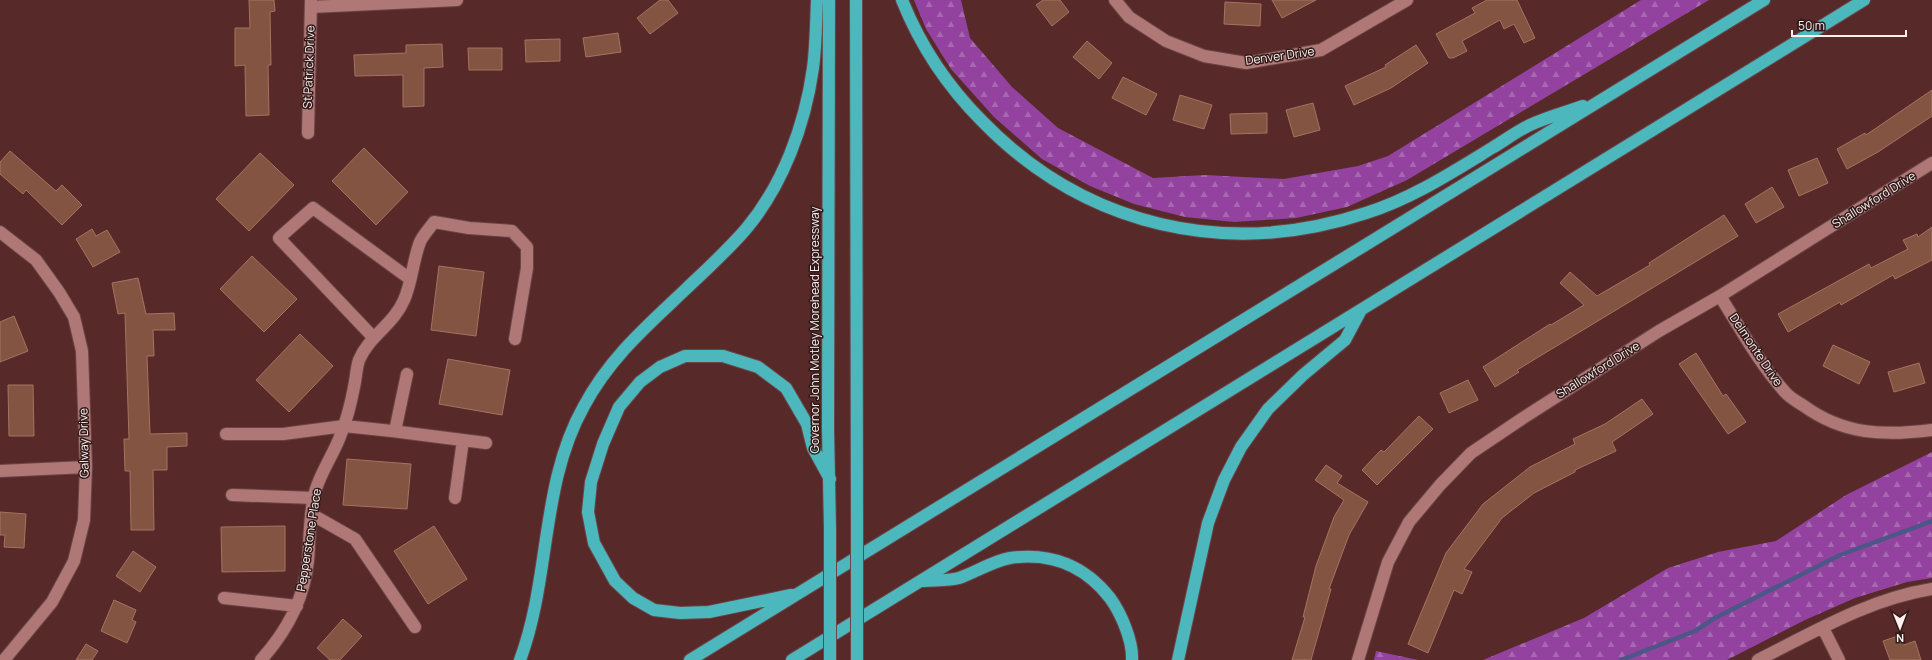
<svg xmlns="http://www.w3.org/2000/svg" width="1932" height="660" viewBox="0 0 1932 660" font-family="Manrope,sans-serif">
<defs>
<pattern id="forest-firs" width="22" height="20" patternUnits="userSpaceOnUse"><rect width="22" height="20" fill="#93439f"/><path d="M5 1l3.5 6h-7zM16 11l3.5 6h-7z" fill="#a868b1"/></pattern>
</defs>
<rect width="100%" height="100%" fill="#582929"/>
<path fill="url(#forest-firs)" d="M914 0H961L970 38 1012 87 1058 128 1153 178 1205 175 1284 179 1358 166 1388 156 1641 0H1709L1407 180 1347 207 1296 218 1234 222 1185 217 1134 204 1090 186 1042 159 994 117 951 69 926 29Z
M1932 452V578L1907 582 1855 598 1805 620 1727 660H1483L1584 618 1668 568 1718 552 1776 541 1846 495Z
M1376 651 1418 660H1374Z"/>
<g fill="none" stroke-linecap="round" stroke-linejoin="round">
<path stroke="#4c5687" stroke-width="4.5" d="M1621 660 1695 631 1715 618 1840 555 1932 521"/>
</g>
<path fill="#835442" stroke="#a57360" d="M249 0H274L275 11 270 12 271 65H268L269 115 246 116 245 65 235 66V28H250Z
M660 0H668L678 13 650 34 637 18Z
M1043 0H1060L1069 12 1052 26 1036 5Z
M1272 0H1316L1282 18Z
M1487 0H1517L1535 38 1524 43 1514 24 1504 29 1500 20 1462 41 1467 51 1453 58H1449L1436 34 1475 13 1472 8Z
M1225 2 1261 4 1260 26 1224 24Z
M618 33 621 52 586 57 583 38Z
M560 39V61L526 62 525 40Z
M1087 41 1112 63 1099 79 1073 57Z
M442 44 443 67 424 68V106L403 107V75L355 76 354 55 406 53V45Z
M1416 45 1428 63 1391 88 1354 105 1345 86 1386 67 1385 65Z
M468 48H502V70H469Z
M1123 77 1157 94 1146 115 1112 98Z
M1932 90V116L1878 152 1847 169 1837 149 1865 133 1866 135Z
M1180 95 1212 105 1204 129 1173 120Z
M1313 103 1320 130 1294 137 1286 110Z
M1267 113V133L1231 134 1230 114Z
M364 148 408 192 376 225 332 181Z
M10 151 56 191 62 185 82 205 62 225 26 190 23 194 0 174V162Z
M260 153 294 185 249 231 216 199Z
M1817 158 1828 183 1799 196 1788 170Z
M1772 187 1784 207 1756 223 1745 204Z
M1724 215 1738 236 1517 370 1519 372 1495 387 1483 367 1550 324 1551 325 1584 305 1560 283 1570 272 1597 296 1650 265 1649 263Z
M1932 227V260L1895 279 1893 275 1841 305 1840 302 1788 332 1778 314 1869 264 1871 268 1908 249 1903 240 1917 234 1918 237Z
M92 229 96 236 107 230 120 252 93 267 76 239Z
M252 256 297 299 264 332 220 289Z
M439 266 484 272 476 336 431 330Z
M138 278 146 314 174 313 175 330H153L154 356H147L150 434 187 433V446L167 447V470H153L154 530H131L130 471H125L124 439H129L125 313 118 314 112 283Z
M14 316 28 351 0 362V322Z
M300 334 333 366 289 412 256 380Z
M1833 345 1870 362 1859 384 1823 366Z
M1696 353 1723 396 1726 394 1746 422 1728 434 1679 364Z
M448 359 510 370 502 415 439 404Z
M1919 363 1925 383 1894 392 1888 372Z
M1468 380 1478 400 1449 413 1440 393Z
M8 385H33L34 436H9Z
M1642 399 1653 414 1612 442 1616 451 1575 470V472L1534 493 1502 518 1464 569 1472 572 1462 594 1454 590 1428 653 1408 644 1446 553 1483 504 1530 467 1575 444 1573 439 1605 424Z
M1419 416 1433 429 1377 485 1362 470 1381 450 1384 452Z
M347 459 411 464 407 509 343 505Z
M1326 465 1342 476 1337 483 1368 502 1349 535 1329 589H1331L1311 660H1292L1305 617H1303L1316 566 1334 517 1344 500 1315 480Z
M0 512 26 514 24 548 4 547 5 535H0Z
M285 526V571L222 572 221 527Z
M434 526 467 579 428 604 394 551Z
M133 551 156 567 140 592 116 576Z
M114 600 136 610 132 620 136 622 127 643 101 631Z
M343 619 362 636 340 660H330L317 648Z
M1901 635 1904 645 1915 641 1921 660H1890L1883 641Z
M86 644 98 651 92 660H76Z"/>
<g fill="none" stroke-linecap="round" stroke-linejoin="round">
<defs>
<path id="minor" d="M1115 0 1129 17 1166 41 1204 56 1246 63 1321 50 1407 0
M311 7 457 0
M308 133 311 0
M0 232 36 260 59 292 74 317 82 351 86 467 84 520 74 561 52 602 4 660
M1720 296C1740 328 1759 363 1785 392 1790 398 1798 402 1804 406 1844 435 1885 436 1932 430
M373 337 279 238 313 208 410 279
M395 431 407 374
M226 434H283L344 426 392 431 486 443
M0 471 86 467
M232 495 314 498
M455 498 463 440
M311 514 355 539 415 627
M224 598 297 606
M1823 628 1839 660
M261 660C287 631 304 600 308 561 310 538 309 514 315 492 321 471 334 454 341 434 347 419 351 403 354 387 356 379 356 369 359 360 369 336 394 324 404 300 412 282 413 260 420 242 423 235 430 228 434 222L469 228 512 231 527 247V268L515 339
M1358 660 1388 562 1409 522 1440 485 1471 453 1523 418 1659 331 1720 296 1932 163
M1758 660C1814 632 1869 599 1932 589"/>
<path id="highway" d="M829 0 828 429 830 529
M856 0 857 517
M902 0C920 45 948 87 982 121 1085 227 1227 259 1366 213 1411 199 1451 173 1492 148 1504 141 1517 131 1530 125 1547 117 1566 112 1583 106
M922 581C934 580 948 581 959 578 976 572 993 561 1010 558 1051 552 1085 566 1110 598 1121 613 1133 641 1132 660
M791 595 709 612 680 613 654 610 633 598 615 581 594 543 588 512 591 482 603 444 619 407 640 382 660 367 685 356H723L758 367 786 388 807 424 813 448 830 479
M520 660C551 577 540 484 584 406 610 357 648 325 687 288 707 269 728 250 746 229 783 185 805 125 813 68 816 45 816 22 817 0
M690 660 1764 0
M792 660 1864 0
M1178 660 1208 523 1224 480 1241 447 1268 409 1303 375 1345 340 1361 310"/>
</defs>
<use href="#minor" stroke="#6a4546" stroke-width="14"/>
<use href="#highway" stroke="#6a4546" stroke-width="14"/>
<use href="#minor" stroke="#af7876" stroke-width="12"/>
<use href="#highway" stroke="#4db7be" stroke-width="12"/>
<defs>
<path id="highway-bridge" d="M857 517V660
M830 529V660"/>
</defs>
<use href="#highway-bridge" stroke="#6a4546" stroke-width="14" stroke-linecap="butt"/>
<use href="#highway-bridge" stroke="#4db7be" stroke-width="12"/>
</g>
<g text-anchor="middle" stroke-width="3" stroke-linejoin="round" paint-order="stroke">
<g font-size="12" fill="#fdf0ef" stroke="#2f1a19">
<text transform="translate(1280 56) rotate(-8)" y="4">Denver Drive</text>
<text transform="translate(309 67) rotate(-88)" y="4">St Patrick Drive</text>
<text transform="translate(1874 200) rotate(-32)" y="4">Shallowford Drive</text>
<text transform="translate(815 330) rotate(-90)" y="4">Governor John Motley Morehead Expressway</text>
<text transform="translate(1756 350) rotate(56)" y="4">Delmonte Drive</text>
<text transform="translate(1598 370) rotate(-32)" y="4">Shallowford Drive</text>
<text transform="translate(84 443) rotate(-91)" y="4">Galway Drive</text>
<text transform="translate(309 540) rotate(-81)" y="4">Pepperstone Place</text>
</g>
</g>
<g transform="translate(1900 628) rotate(179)" stroke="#2f1a19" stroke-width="3" paint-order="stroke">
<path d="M0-3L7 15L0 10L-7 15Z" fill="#fdf0ef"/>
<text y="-6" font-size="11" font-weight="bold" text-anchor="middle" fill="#fdf0ef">N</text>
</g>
<path d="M1792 30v6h114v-6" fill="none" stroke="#fdf0ef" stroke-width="2"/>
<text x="1798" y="30" font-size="12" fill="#fdf0ef" stroke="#2f1a19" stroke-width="3" paint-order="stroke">50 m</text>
</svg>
